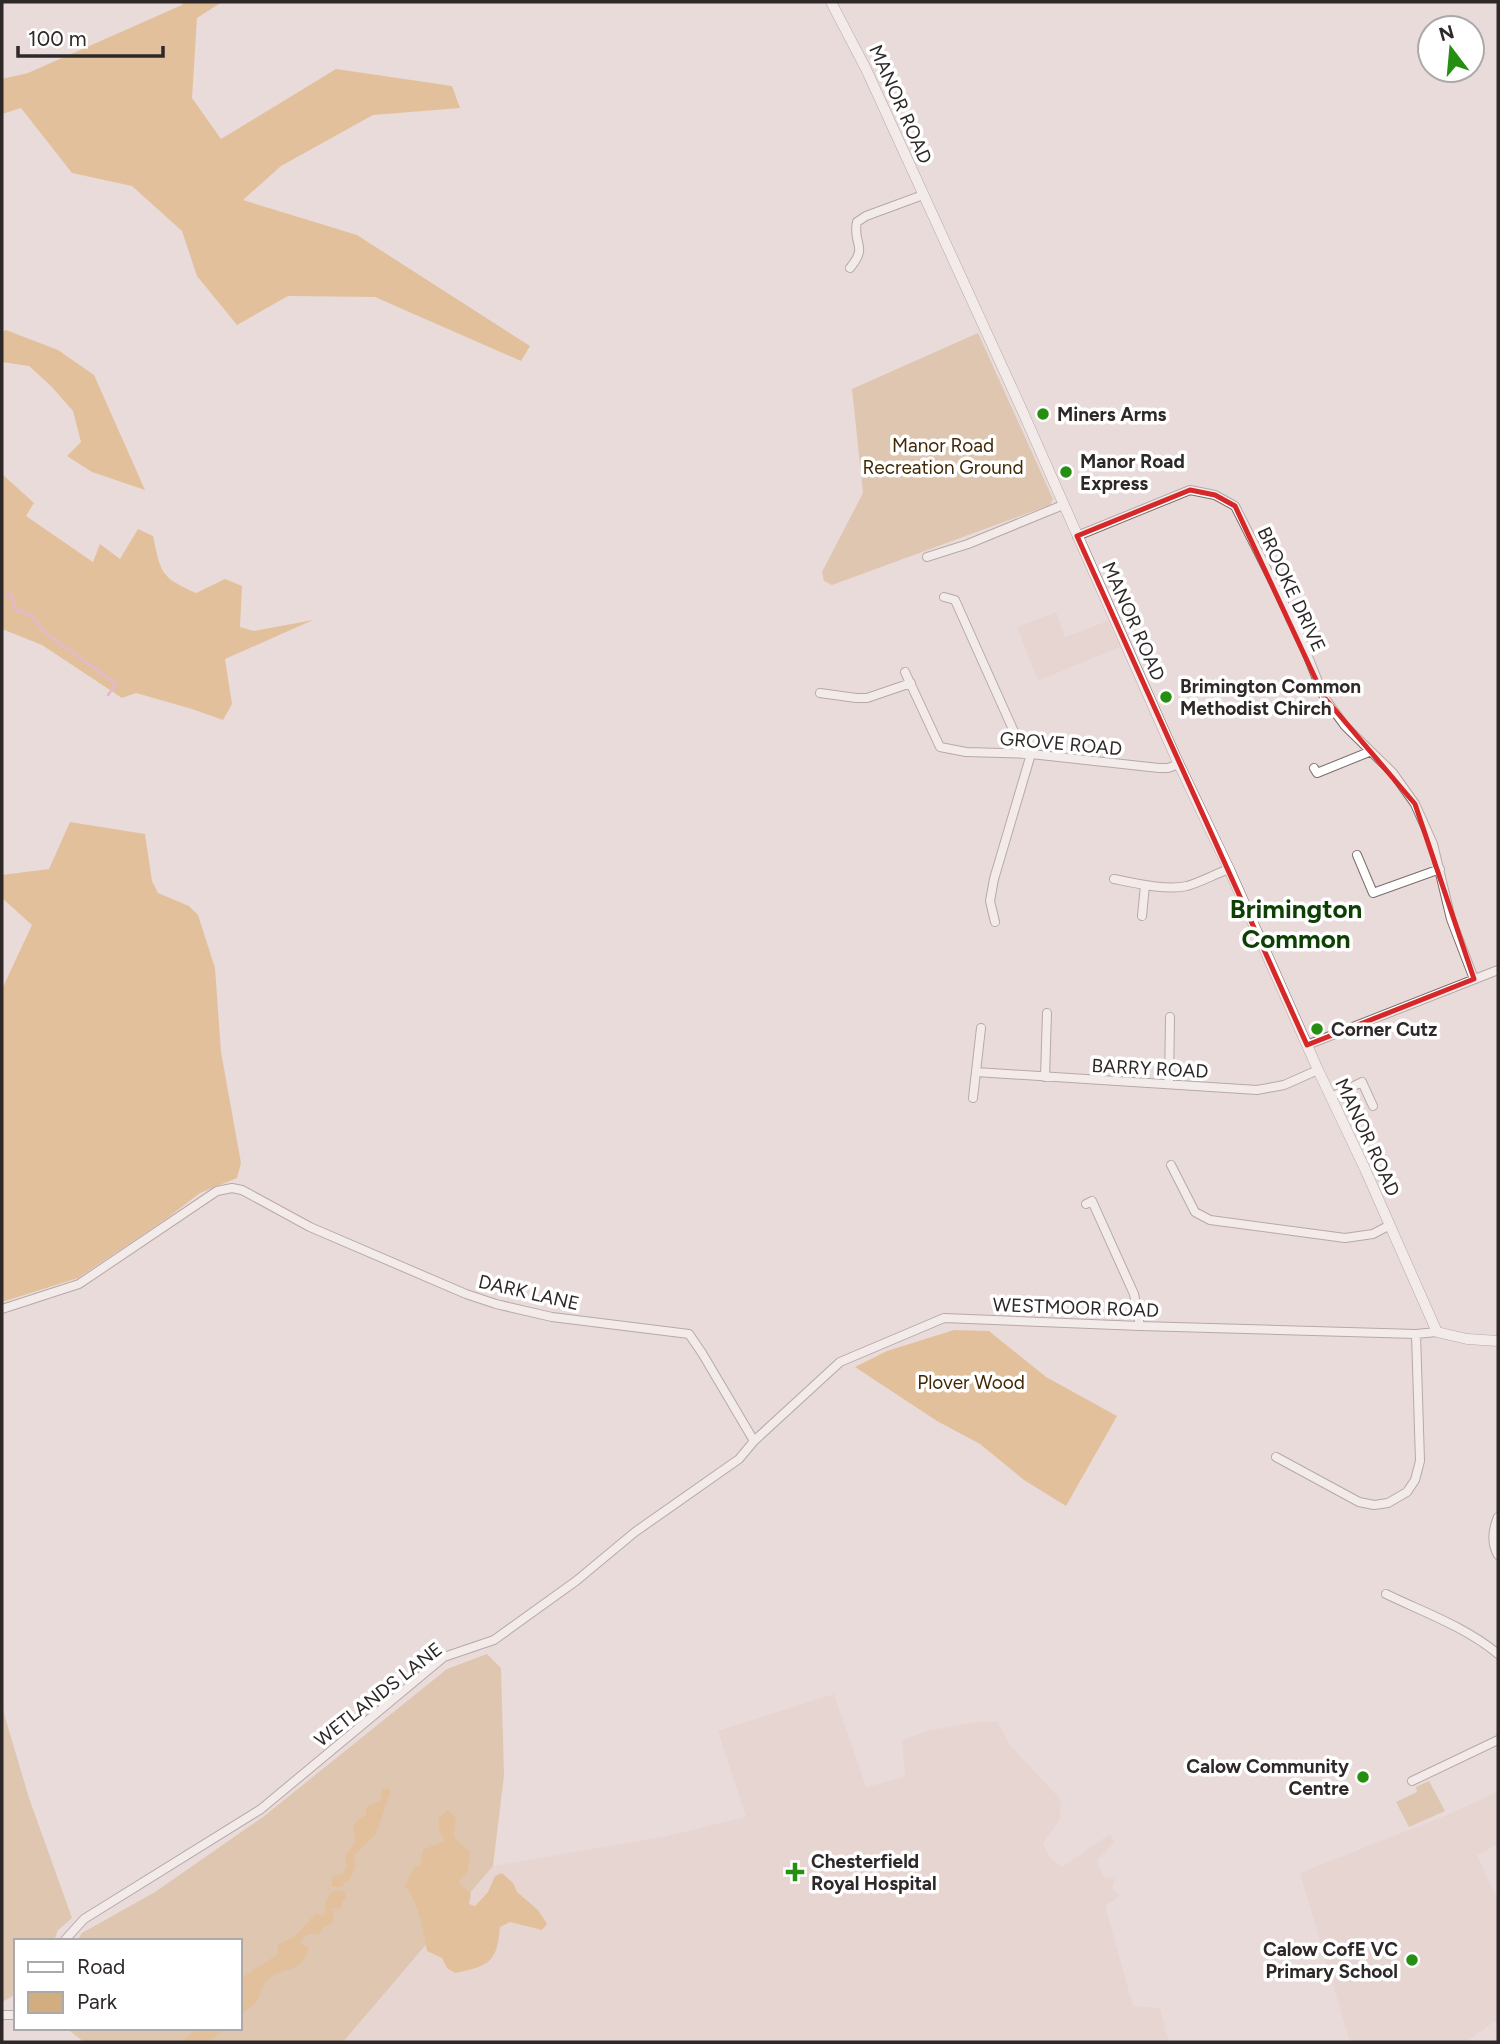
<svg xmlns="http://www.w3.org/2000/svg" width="1500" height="2044" viewBox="0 0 1500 2044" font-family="Figtree,sans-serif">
<rect width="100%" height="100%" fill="#e9dbd9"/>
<path fill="#e5cecb" d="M1056 612 1065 637 1108 621 1120 647 1038 681 1017 627Z
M834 1694 866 1787 905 1777 902 1740 927 1731 969 1723 997 1721 1010 1745 1061 1800 1060 1819 1043 1843 1050 1858 1062 1867 1110 1834 1115 1842 1097 1860 1104 1877 1115 1879 1112 1888 1120 1896 1105 1906 1133 2006 1160 2008 1169 2042H343L493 1866 667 1836 746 1817 718 1731Z
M1498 1791V1844L1477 1855 1498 1901V2019L1466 2042H1350L1300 1873 1452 1813Z"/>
<path fill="#d2ad7f" d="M978 333 1053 499 1050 505 832 585 824 581 822 572 863 493 852 389Z
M487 1654 501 1668 504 1775 493 1866 343 2042H84L66 2028H240V1941H77L82 1933 155 1892 263 1817 447 1669Z
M2 1707 29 1798 72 1918 58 1930 54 1941H16V1994L2 2002Z
M1429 1781 1445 1811 1409 1827 1396 1802 1417 1792 1416 1787Z"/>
<path fill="#dba153" d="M183 2H222L197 18 192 98 221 139 336 69 452 86 460 108 373 115 281 166 243 200 357 235 530 346 521 361 375 297 288 296 237 325 197 276 182 231 132 186 72 173 21 108 2 114V79L28 73 182 5Z
M6 330 58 350 94 375 145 490 92 472 67 456 81 442 73 411 51 386 29 366 2 362V332Z
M2 474 34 503 26 516 93 562 100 544 120 559 138 529 153 536C161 573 160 577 196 593L225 579 242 586 240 627 254 631 313 620 225 659 232 704 223 720 192 709 136 693 122 698 42 645 2 629Z
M70 822 145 834 152 881 158 893 189 906 198 915 215 968 221 1052 241 1163 237 1178 200 1193 166 1219 78 1278 2 1302V989L32 925 2 898V875L49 869Z
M954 1330 989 1331 1046 1377 1117 1416 1066 1506 1024 1480 980 1444 937 1421 855 1367 887 1351Z
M383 1788 389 1789 390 1793 376 1834 354 1856 356 1867 349 1881 345 1882 342 1887H332V1877L343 1874 347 1866 345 1855 355 1843 353 1827 358 1819 366 1815V1808L380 1800Z
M447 1810 456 1817 454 1836 460 1844 470 1851 468 1872 458 1882 471 1894 469 1904 475 1906 488 1892 495 1876 502 1873 513 1883 517 1892 538 1910 547 1924 542 1930 510 1922 500 1927C497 1963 489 1966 455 1973L447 1968 442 1958 427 1951C422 1927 420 1906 405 1886L414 1867 420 1866 423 1850 445 1841 439 1830 438 1819Z
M339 1890 344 1891 346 1897 343 1901 341 1909 331 1908 334 1912 333 1922 322 1929 319 1934H310L302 1938 301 1944 309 1948C299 1977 283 1964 267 1981 262 1986 261 1995 257 2001 253 2007 245 2011 240 2016V1979L278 1954 277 1945 295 1936 316 1913 324 1916 326 1901 330 1893Z
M198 2028H225L209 2042H180Z"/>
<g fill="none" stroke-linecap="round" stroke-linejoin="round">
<path stroke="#e08fc4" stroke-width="2.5" d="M2 594 12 596 15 609 32 616 43 631 116 684 108 695"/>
<defs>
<path id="minor" d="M850 268C869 245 852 245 857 222L866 216 923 195
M1077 536 1190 490 1215 495 1235 506 1298 631 1324 697 1345 726 1393 773 1415 804 1433 844 1451 919 1474 979
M927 557 968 544 1063 505
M944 597 955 600 1024 754
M905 672 940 747 966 752 1031 754 1159 768H1168L1179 764
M820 693 856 698H867L911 683
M1314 768 1317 773 1369 752
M1357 855 1373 893 1440 869
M1114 879C1134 883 1167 891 1187 886 1201 882 1215 874 1229 869
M1142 916 1145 885
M995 922 990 901 994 879 1031 754
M1307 1045 1498 970
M976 1072 1257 1090 1284 1085 1318 1070
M1045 1077 1047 1013
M1169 1084 1170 1017
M1331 1097 1362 1082 1373 1106
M973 1098 981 1028
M1171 1165 1195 1212 1210 1220 1345 1238 1373 1234 1390 1225
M1086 1204 1092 1201 1134 1294 1140 1326
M2 1309 79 1284 217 1191 232 1188 242 1190 310 1227 466 1294 496 1304 552 1317 689 1334 702 1353 754 1441
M1276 1457 1359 1502 1374 1505 1388 1503 1407 1492 1415 1480 1420 1461 1416 1334
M1498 1517C1493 1529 1491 1543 1498 1555
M1386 1594C1423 1612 1466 1627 1498 1654
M1412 1781 1498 1740
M64 1941 84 1919 261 1809 444 1657 494 1640 576 1581 635 1532 739 1459 754 1441 840 1362 944 1318 1140 1326 1416 1334 1437 1332
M2 2015H16"/>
<path id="tertiary" d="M831 2 866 69 1022 410 1176 758 1229 869 1318 1070 1365 1169 1437 1332 1467 1339 1498 1341"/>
</defs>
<use href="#minor" stroke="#7a6d6b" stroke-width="10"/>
<use href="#tertiary" stroke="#7a6d6b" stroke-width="11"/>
<use href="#minor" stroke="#fff" stroke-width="8"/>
<use href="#tertiary" stroke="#fff" stroke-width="10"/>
</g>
<path d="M0 0H1500V2044H0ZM1190 490 1215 495 1235 506 1324 697 1415 804 1474 979 1307 1045 1077 536Z" fill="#e9dbd9" fill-opacity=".55" fill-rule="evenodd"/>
<path fill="none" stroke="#d62828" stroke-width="5" stroke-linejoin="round" d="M1190 490 1215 495 1235 506 1324 697 1415 804 1474 979 1307 1045 1077 536Z"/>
<g fill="#258f12" stroke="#fff" stroke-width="2.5">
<circle cx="1043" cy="414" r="7"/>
<circle cx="1066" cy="472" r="7"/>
<circle cx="1166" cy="697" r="7"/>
<circle cx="1317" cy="1029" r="7"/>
<circle cx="1363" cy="1777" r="7"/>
<path d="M791.5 1861.5h7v7h7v7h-7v7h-7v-7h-7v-7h7z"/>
<circle cx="1412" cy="1960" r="7"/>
</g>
<g text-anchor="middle" stroke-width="7" stroke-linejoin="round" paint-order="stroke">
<g font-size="19" fill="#2e2928" stroke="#fff">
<text transform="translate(901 104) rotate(66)" y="7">MANOR ROAD</text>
<text transform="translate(1292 589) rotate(65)" y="7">BROOKE DRIVE</text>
<text transform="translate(1134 621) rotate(66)" y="7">MANOR ROAD</text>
<text transform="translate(1061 743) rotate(5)" y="7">GROVE ROAD</text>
<text transform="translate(1150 1068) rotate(3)" y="7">BARRY ROAD</text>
<text transform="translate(1368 1137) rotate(65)" y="7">MANOR ROAD</text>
<text transform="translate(529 1292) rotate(13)" y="7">DARK LANE</text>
<text transform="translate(1076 1307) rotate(2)" y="7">WESTMOOR ROAD</text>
<text transform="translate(378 1694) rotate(-38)" y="7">WETLANDS LANE</text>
</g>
<g font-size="19" font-weight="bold" fill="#2e2928" stroke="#fff" text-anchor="start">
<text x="1057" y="421">Miners Arms</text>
<text x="1080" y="468">Manor Road<tspan x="1080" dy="22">Express</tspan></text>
<text x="1180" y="693">Brimington Common<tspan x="1180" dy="22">Methodist Chirch</tspan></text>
<text x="1331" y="1036">Corner Cutz</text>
<text x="1349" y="1773" text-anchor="end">Calow Community<tspan x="1349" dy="22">Centre</tspan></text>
<text x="811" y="1868">Chesterfield<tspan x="811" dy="22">Royal Hospital</tspan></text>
<text x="1398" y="1956" text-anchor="end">Calow CofE VC<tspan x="1398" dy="22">Primary School</tspan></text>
</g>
<g font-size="19" fill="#412906" stroke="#fff">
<text x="943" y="452">Manor Road<tspan x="943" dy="22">Recreation Ground</tspan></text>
<text x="971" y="1389">Plover Wood</text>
</g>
<g font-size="26" font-weight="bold" fill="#0e4006" stroke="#fff">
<text x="1296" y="918">Brimington<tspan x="1296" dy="30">Common</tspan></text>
</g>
</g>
<rect width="1500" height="2044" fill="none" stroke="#2e2928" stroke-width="7"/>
<rect x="14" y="1939" width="228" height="91" fill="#ffffff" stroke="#aba9a9" stroke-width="2"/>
<rect x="28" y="1962" width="35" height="10" fill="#ffffff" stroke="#aba9a9" stroke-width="2"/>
<text x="77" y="1974" font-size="21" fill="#2e2928">Road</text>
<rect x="28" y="1992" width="35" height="21" fill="#d2ad7f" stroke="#aba9a9" stroke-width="2"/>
<text x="77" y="2009" font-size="21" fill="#2e2928">Park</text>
<g transform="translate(1451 49) rotate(344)"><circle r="33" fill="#ffffff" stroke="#aba9a9" stroke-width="2"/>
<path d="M0-5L12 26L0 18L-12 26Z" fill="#258f12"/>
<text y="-10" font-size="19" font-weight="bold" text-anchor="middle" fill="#2e2928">N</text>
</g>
<path d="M18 46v10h145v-10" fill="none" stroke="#2e2928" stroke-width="3.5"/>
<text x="28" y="46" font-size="21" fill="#2e2928" stroke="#ffffff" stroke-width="5" paint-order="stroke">100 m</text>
</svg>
